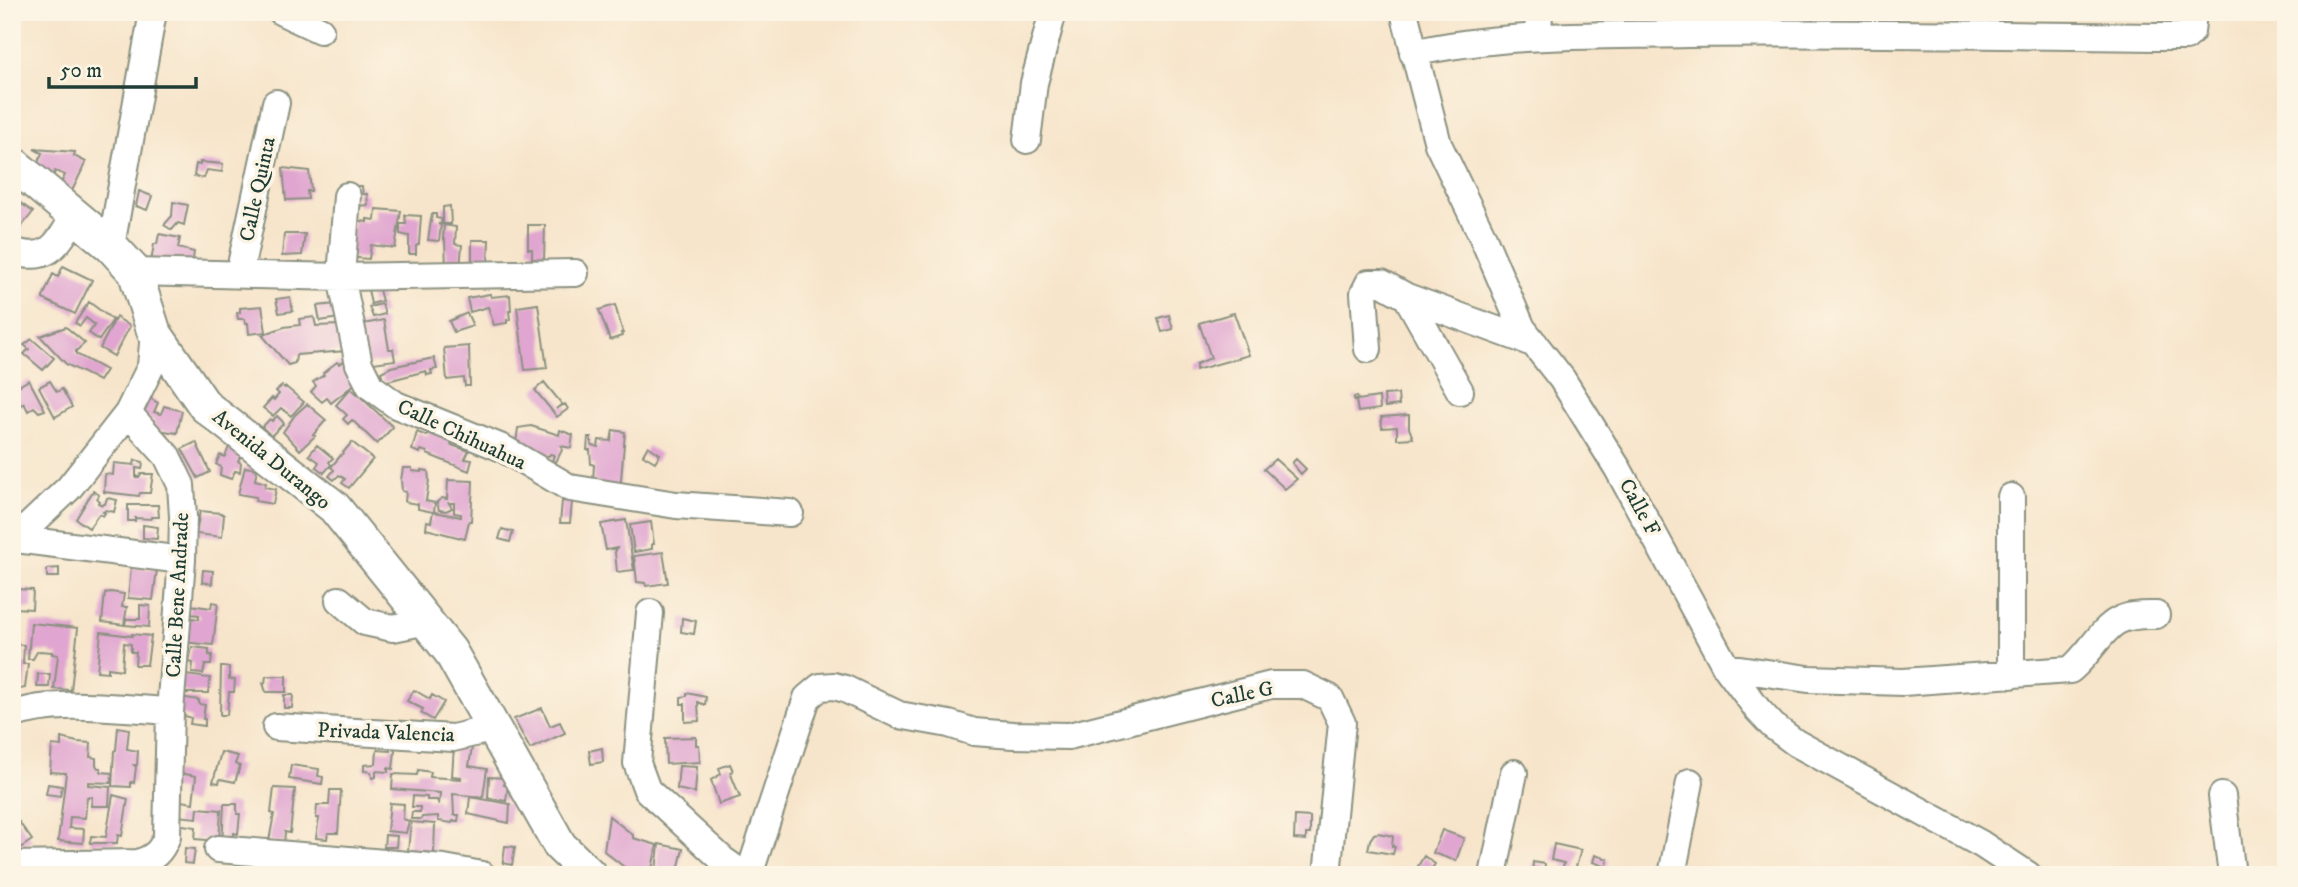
<svg xmlns="http://www.w3.org/2000/svg" width="2298" height="887" viewBox="0 0 2298 887" font-family="'IM FELL DW Pica',serif">
<rect width="100%" height="100%" fill="#fcf5e5"/>
<filter id="ink" filterUnits="userSpaceOnUse"><feTurbulence type="fractalNoise" baseFrequency=".0143" numOctaves="2"/><feDisplacementMap in="SourceGraphic" scale="14" xChannelSelector="R" yChannelSelector="G"/><feConvolveMatrix kernelMatrix="1 2 1 2 8 2 1 2 1" color-interpolation-filters="sRGB"/></filter>
<filter id="wash" filterUnits="userSpaceOnUse"><feTurbulence type="fractalNoise" baseFrequency=".00686" numOctaves="4" result="noise"/><feDisplacementMap in="SourceGraphic" scale="28" xChannelSelector="R" yChannelSelector="G"/><feGaussianBlur stdDeviation="1.57" result="paint"/><feColorMatrix in="noise" values="0 0 0 0 0 0 0 0 0 0 0 0 0 0 0 0 0 1.4 0 .05"/><feComposite in="paint" operator="in"/></filter>
<g filter="url(#wash)">
<rect width="100%" height="100%" fill="#f7e5cb"/>
<g id="blocks">
<path fill="#e0a5d0" d="M34 149 75 152 74 156 86 162 72 191 61 183 65 175 55 171 53 177 37 165 42 153Z
M200 162 223 164 222 172 207 170 204 178 194 176 196 164 200 165Z
M283 168 309 171 311 191H307L308 199 286 200Z
M356 186H362L363 194H367L368 205 358 206Z
M139 191 152 196 147 210 136 206Z
M12 197 33 212 17 232 12 229Z
M173 202 188 205 184 225 178 223 172 230 164 225 172 216Z
M450 206 451 224H443V207Z
M376 209 401 211 395 248 371 245 369 259 346 257 354 220 367 222V219L375 220Z
M432 214H436V218L442 219 441 224H438L441 225 439 241 428 240Z
M405 215 421 216 419 244 416 246V254H409V236L400 234V224H406Z
M444 225 456 227 455 244 462 245 460 268H446L445 240 443 239Z
M528 225H545L544 260 532 259V249H528Z
M159 234 180 238 178 248 194 252 192 266 151 262 154 244H157Z
M284 234H305L302 255 282 256Z
M472 240H489L488 263 472 262Z
M63 266 92 280 75 314 43 299V297L53 274 58 277Z
M368 289 379 290 382 301 371 304Z
M490 294 491 297 510 295 511 311H509L510 320H507V323L494 325 488 307 470 312 467 298Z
M290 297 293 311 279 313 276 299Z
M89 302 113 320 99 340 89 333 95 325 86 318 80 326 75 323Z
M336 304 339 318 320 321 317 306Z
M382 304 385 314 373 317 369 307Z
M538 304 547 368 525 370 517 307Z
M615 305 623 333H621L622 336 610 340 599 310Z
M262 306 266 332 249 334 248 323H246L245 319H238L237 313 240 312V308Z
M467 313 473 326 454 332 449 321Z
M1234 313 1249 355 1196 370V364L1211 358 1199 323Z
M1169 315 1173 329 1162 332 1158 318Z
M116 317 130 326 114 356 100 348Z
M314 317 316 326 340 325 346 351 296 355 295 363 288 365 262 335 284 327 300 325 299 319Z
M384 320 389 349H393L395 360 367 364 358 325Z
M66 327 85 343 76 351V354L106 370 99 381 66 364 40 336Z
M32 339 54 358 43 370 24 354 29 349 24 345Z
M469 346 470 386H465L464 378 447 380 444 348Z
M434 358 437 369 431 370 432 374 427 375 426 371 384 382 381 372 391 367Z
M346 360 356 383 331 403 327 398 322 402 311 392 316 386 313 382 324 375 323 373 337 362 339 364Z
M29 380 45 410 39 412 34 407 28 411 24 403 19 406 12 393V390Z
M50 381 57 392 62 389 72 407 55 417 39 387Z
M544 382 562 404 556 409 565 404 568 409 557 417 535 390Z
M282 386 285 388 286 387 304 402 291 416 281 408 273 416 263 408 272 398 274 400 279 394 276 391Z
M351 388 393 427 377 444 352 420 348 424 343 419 347 415 336 405Z
M1398 394 1399 405 1385 407 1384 395Z
M1357 396 1358 400 1379 397 1380 409 1358 412 1356 400 1354 401V397Z
M148 397 158 403 154 412 161 414 164 406 182 411 177 433 152 429 154 421 138 414Z
M307 404 326 420 313 435 315 436 300 450 283 432 295 415Z
M1409 415V428L1413 438 1397 439V427L1382 428 1381 417Z
M277 416 284 423 271 436 262 427 270 419 272 421Z
M531 426 559 435 560 430 573 435 571 448 561 446 562 450 556 462 552 461 554 455 550 454 549 456 541 455 540 458 516 443 518 428Z
M430 430 455 438 451 445 469 451 465 459 472 460 469 471 427 454V452L421 450 420 453 412 450 417 432 427 436Z
M613 430 625 432 620 492 593 481 594 465 591 464 590 450H587L588 437H591V445L598 447 599 440 611 441Z
M196 442 210 472 198 478 182 449Z
M352 442 373 459 349 488 342 483 345 479 339 475 334 480 329 476 334 470 331 467Z
M230 444 242 454 238 461 241 463 240 472 235 471 231 479 220 475 221 467 216 464 220 455 225 457Z
M317 445 333 458 329 462 331 465 324 473 316 467 319 462 309 455Z
M648 446 660 454 655 462 643 455Z
M1275 459 1297 479 1285 489 1264 469Z
M1296 459 1306 469 1301 474 1292 463Z
M135 460 143 462 142 469 136 468V477H139L141 474H153L150 493H140L139 496 104 492 105 474 113 475 114 463 134 465Z
M245 467 257 469 255 480 266 483 265 487 276 489 273 504 255 501 256 497 238 494Z
M403 468H412V471L421 472V470L428 471 429 480 426 501 435 503 434 512 461 517V514L454 513V503H449L452 508 446 511 439 510 437 502 442 498 447 499 448 480 473 481 471 521H469L465 539 426 529 427 521 431 522 433 512 418 509V504L405 502 406 492 402 491 401 480Z
M93 491 99 495 97 499 99 501 98 503 102 505 105 504 107 498 117 500 114 512 106 510 103 512 105 513 103 516 99 514 89 528 76 519Z
M562 501 572 502 570 523H560Z
M128 505H158L159 517H151V519L135 518V521H128Z
M200 511 221 513 224 515 222 537 196 534Z
M626 520 634 570 617 572 615 552 617 548 606 550 601 524Z
M651 522 654 544H652V549L634 552 630 525Z
M143 525 158 527 157 539 143 538Z
M502 529 513 532 510 542 499 539Z
M663 552 668 583 646 586 645 583 637 582 634 556Z
M131 567 157 569 153 600 128 598Z
M59 568V577H47V569Z
M203 570 213 571 212 584 202 582Z
M15 589 33 590 32 609 14 608Z
M111 592 124 594 122 607H127L124 625 102 622 105 593Z
M212 602 218 603 213 645 182 642 183 617 199 619V615L189 614 190 605 211 608Z
M140 605 150 606 149 627 125 625 126 619H140Z
M682 618 696 621 694 634 681 632Z
M31 623 78 628 71 690 54 689 58 655 52 654V652L40 651 37 652 33 659H28Z
M101 632 132 636V634L151 636 147 665H135L136 652H131V644L124 643 122 670 108 668V672L97 671Z
M12 644 24 645 23 664H28L25 688 16 690H12Z
M192 647 209 649V655H212L211 665H205L203 674 192 673 193 663 189 662Z
M221 667H229V679L235 680 234 692H229L227 715H220Z
M38 674H50L49 687H37Z
M177 674 210 678 208 693H185V690H175Z
M266 676H286V692H266L263 683H265Z
M414 690 430 699 432 695 444 702 433 720 421 713 423 709 407 701Z
M687 693 706 697 705 705 698 702 699 721 685 722V704H681V697L687 696Z
M284 695H293L292 708H284Z
M174 696 199 700V704L205 705 203 719H205V726L190 724 191 718 189 717 172 714Z
M542 708 550 726 560 722 565 733 530 749 514 719Z
M118 727 129 729 127 749 138 751 137 765H134L136 767 134 783 131 782V787L112 786 114 751 116 750Z
M696 737V745H699L700 762 666 764 665 738Z
M61 738 77 742 91 743 90 757 96 758V765L98 768H101V772L112 773 111 783 88 782V785L110 787 109 806H91L92 797H87L85 818 70 817 69 828 84 829 83 843 58 841 66 773 50 772 52 745 61 746Z
M390 747 394 748 395 751 393 769 388 768V772L376 771V777L372 778 371 772 364 771V765L376 764 377 750 390 751Z
M454 747 472 748 469 766 487 769 483 797 453 794 454 815H459L458 821H453L452 823 438 821V816L422 817 421 819H411L412 812H420V807H412L413 796 427 797V800H437L439 805 440 793 392 789 393 774 417 775 418 770 431 772 430 777 461 779V777L452 776Z
M602 748 603 762 591 764 589 751Z
M221 752 238 756 235 764 240 766 235 782 220 779 219 783 213 782Z
M730 764 733 771 730 772 740 797 719 804 711 780 721 774 719 768Z
M291 765 319 769 318 776 323 777 322 784 289 779Z
M679 766 697 767 695 793 677 789Z
M174 772 196 776 193 803 181 801V790L172 789Z
M489 777 506 778 504 785H508L506 801 488 798Z
M48 784 62 786 60 796 46 794Z
M274 788 295 789 290 833 285 832 284 843 269 841 274 814 271 813Z
M330 790H341L338 833H328L327 839 316 838 319 818H316L317 805H329Z
M113 795 128 799 122 836 118 835 117 843H90L91 836 106 837Z
M470 797 510 804 509 823 468 814Z
M390 803 404 804 403 819 409 821 406 833 387 831Z
M224 804H237V814H240L238 834 234 833 233 846 222 845Z
M198 808 221 810 219 841 195 839 196 827 176 824 177 816 197 818Z
M609 816 633 835V838L657 845 651 874 632 868 630 873H627L628 870 604 851Z
M1295 816 1310 817V834H1306V840L1294 839Z
M16 818 32 840 19 849 20 851 12 857V820Z
M411 822 435 824 434 853 408 851Z
M1442 830 1464 838 1456 861 1433 853Z
M1378 833 1393 836 1392 846 1395 847 1393 854 1368 850 1370 840 1374 834Z
M385 835 397 836 396 847H384Z
M659 844 683 849 677 875H661V872L656 871Z
M1554 844 1581 850 1575 870 1563 867 1564 863 1551 860Z
M505 846 515 847 512 865 503 863Z
M185 848 195 849 193 864 184 863Z
M1595 855 1608 859 1607 867 1593 862Z
M1424 856 1435 864 1429 873 1418 866Z
M1533 862 1545 864 1544 875H1532Z
M265 870 289 871 288 875H264Z"/>
</g>
</g>
<g filter="url(#ink)">
<use href="#blocks" fill-opacity="0" stroke="#8b9180" stroke-width="2"/>
<g fill="none" stroke-linecap="round" stroke-linejoin="round">
<defs>
<path id="minor" d="M282 12 320 30
M1404 12 1438 144 1481 233 1522 328 1562 379 1618 469 1726 667 1758 710 1773 726 1796 743 1981 844 2028 875
M1538 37 1539 12
M1413 53C1503 33 1596 36 1688 34 1854 32 2020 36 2186 37L2191 32 2193 12
M1027 140 1034 83 1053 12
M347 196 341 277 359 364 370 386 396 405 502 448 570 488 676 505 790 513
M111 246 153 12
M12 251C49 264 58 243 75 216
M135 272 341 277 575 273
M239 274 276 103
M1407 297 1460 391
M1368 349 1364 293 1369 283H1382L1407 297 1535 344
M2011 497V675
M16 539 182 560
M12 542 69 488 128 413 151 366 154 332
M339 600 365 622 393 628 427 621
M650 613 637 763 647 790 723 860 744 875
M1726 667 1808 679 1903 682 2070 670C2078 664 2083 657 2090 649 2112 621 2119 614 2156 615
M12 715C58 698 121 709 170 711
M276 727 453 738 495 728
M2222 796 2232 875
M218 849 444 868 482 875
M12 865 138 863C154 858 161 852 167 836L170 711 182 560 183 517 181 485 167 456 128 413
M749 875 807 698 820 687 834 686 845 689 899 715 949 724 974 732 1013 735 1069 736 1271 685H1303L1330 698 1342 723 1327 875
M1493 875 1514 773
M1672 875 1690 782"/>
<path id="major" d="M12 163 111 246 135 272 154 332 205 406 334 507 450 651 560 846 590 875"/>
</defs>
<use href="#minor" stroke="#8b9180" stroke-width="30"/>
<use href="#major" stroke="#8b9180" stroke-width="37"/>
<use href="#minor" stroke="#fff" stroke-width="26"/>
<use href="#major" stroke="#fff" stroke-width="33"/>
</g>
</g>
<g text-anchor="middle" stroke-width="7" stroke-linejoin="round" paint-order="stroke">
<g font-size="21" fill="#1f3d34" stroke="#fcf5e5">
<text transform="translate(257 189) rotate(-78)" y="7">Calle Quinta</text>
<text transform="translate(462 434) rotate(25)" y="7">Calle Chihuahua</text>
<text transform="translate(272 459) rotate(39)" y="7">Avenida Durango</text>
<text transform="translate(1640 507) rotate(61)" y="7">Calle F</text>
<text transform="translate(177 595) rotate(-87)" y="7">Calle Bene Andrade</text>
<text transform="translate(1242 694) rotate(-12)" y="7">Calle G</text>
<text transform="translate(386 732) rotate(2)" y="7">Privada Valencia</text>
</g>
</g>
<rect width="2298" height="887" fill="none" stroke="#fcf5e5" stroke-width="42"/>
<path d="M49 77v10h147v-10" fill="none" stroke="#1f3d34" stroke-width="3.5"/>
<text x="60" y="77" font-size="21" fill="#1f3d34" stroke="#fcf5e5" stroke-width="5" paint-order="stroke">50 m</text>
</svg>
